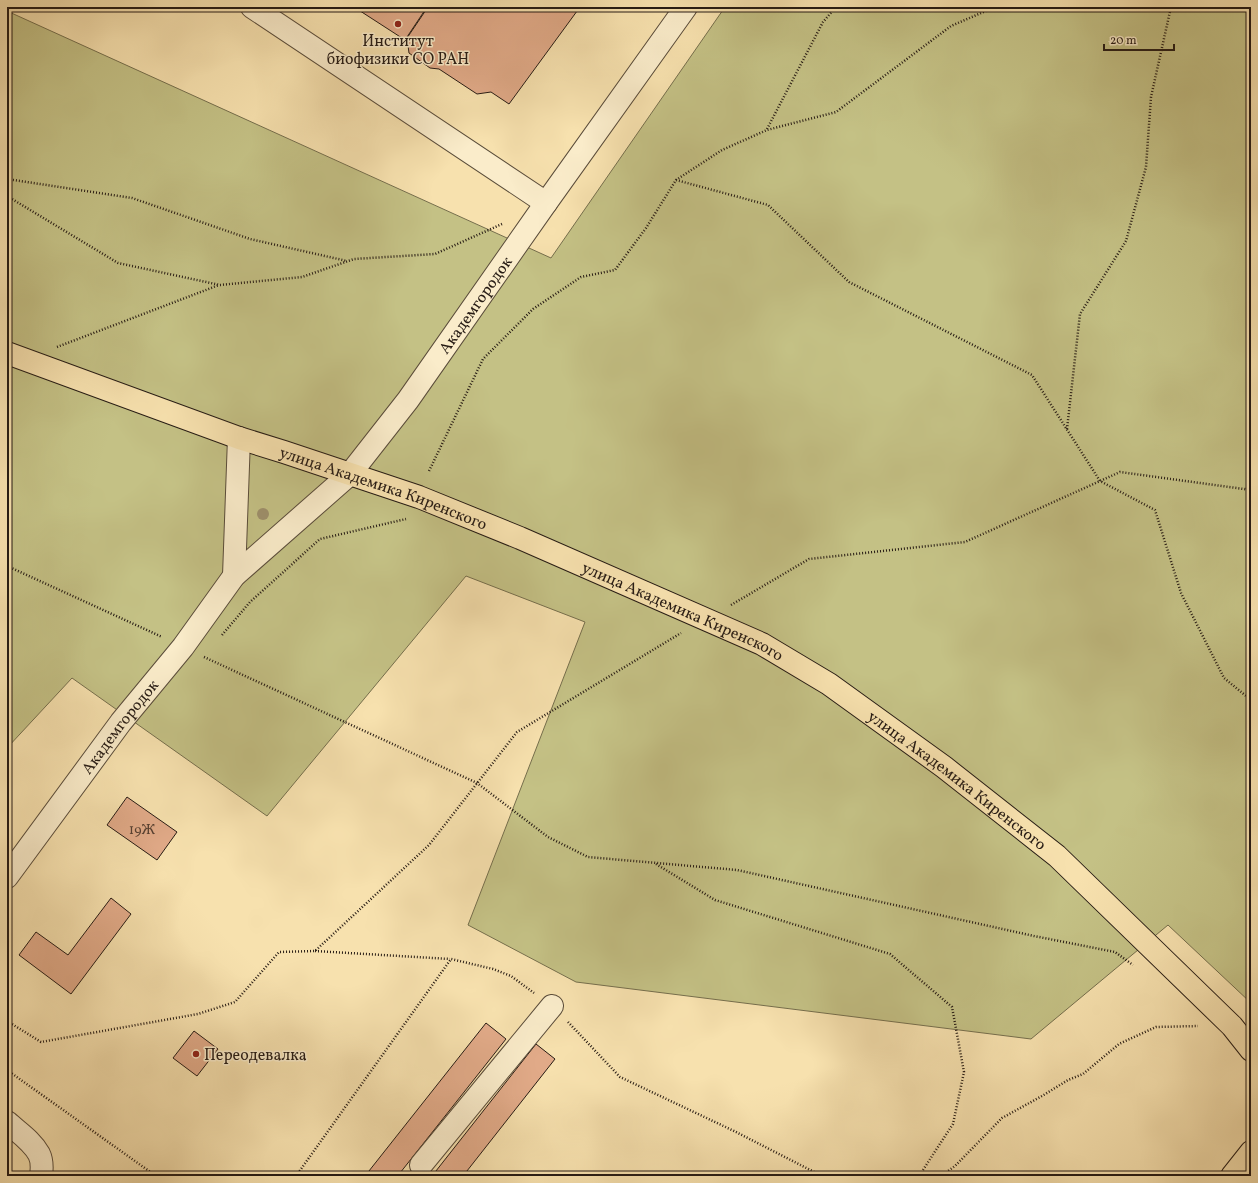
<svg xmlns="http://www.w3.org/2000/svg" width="1258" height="1183" viewBox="0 0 1258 1183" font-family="Vollkorn,serif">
<rect width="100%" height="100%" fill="#f7e1ae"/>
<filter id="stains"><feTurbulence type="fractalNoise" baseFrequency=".005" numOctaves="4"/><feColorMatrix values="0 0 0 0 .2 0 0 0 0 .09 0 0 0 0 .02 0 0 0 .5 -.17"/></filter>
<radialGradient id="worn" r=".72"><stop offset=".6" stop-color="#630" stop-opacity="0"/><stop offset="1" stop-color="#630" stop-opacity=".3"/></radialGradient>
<path fill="#c4c185" stroke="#756e4c" d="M725 7H1251V1003L1168 925 1031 1039 576 982 468 925 585 622 466 576 267 816 72 678 7 748V11L551 258Z"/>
<path fill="#e1aa88" stroke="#261b14" d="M354 7H427L405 40Z
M428 7H466L469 9 477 7H580L509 104 491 92 477 94 439 69 430 68 409 53 407 38Z
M127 797 177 832 157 860 107 825Z
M111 898 131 914 71 994 19 955 36 932 68 955Z
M486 1023 506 1039 400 1173 404 1176H365Z
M194 1031 218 1049 197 1076 173 1058Z
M536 1044 555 1059 463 1176H432Z"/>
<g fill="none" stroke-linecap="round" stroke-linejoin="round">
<defs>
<g id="minor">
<path d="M252 7 546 203"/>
<path d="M234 576 239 438"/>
<path id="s1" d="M7 877 121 722 183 647 234 576 350 474 408 400 546 203 686 7"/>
<path d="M7 1122C18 1132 32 1141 39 1154 42 1160 42 1169 41 1176"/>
<path d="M421 1165 552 1006"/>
</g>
<g id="major">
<path id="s2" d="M7 353 239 438 284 452 419 497 520 538 762 644 829 684 944 767 1057 856 1232 1026 1251 1050"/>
<path d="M1232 1176 1251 1152"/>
</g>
</defs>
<use href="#minor" stroke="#5a4c3a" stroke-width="24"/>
<use href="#major" stroke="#261b14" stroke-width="24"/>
<path stroke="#261b14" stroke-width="2.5" stroke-dasharray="1 2" stroke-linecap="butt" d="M767 129 823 22 836 7
M7 179 132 198 250 239 347 261
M676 180 768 205 849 282 1032 375 1100 481 1155 510 1181 593 1224 678 1251 700
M7 196 118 263 220 285 302 277 354 259 435 254 502 224
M57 347 219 285
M1067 429 1080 314 1126 241 1146 167 1151 97 1171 7
M429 471 483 359 533 309 581 277 615 270 646 228 676 180 722 150 767 130 836 112 951 26 995 7
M1246 489 1251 487
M7 566 162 637
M731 605 809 559 965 542 1120 472 1251 490
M222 635 250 602 320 539 406 519
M204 657 477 783 548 837 588 857 737 870 1034 936 1115 952 1133 965
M656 864 715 900 890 954 952 1007 964 1072 953 1124 919 1176
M315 951 450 959
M7 1021 41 1042 198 1014 235 1002 279 952 315 951 429 845 517 732 681 633
M568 1022 620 1077 734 1131 822 1176
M7 1070 156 1176
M296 1176 451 959 493 969 511 976 534 993
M941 1176 955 1166 1002 1118 1042 1096 1068 1080 1083 1074 1119 1044 1156 1027 1198 1026"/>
<use href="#minor" stroke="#faecca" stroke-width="22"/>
<use href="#major" stroke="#f7e1ae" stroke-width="22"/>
</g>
<circle fill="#9e906c" cx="263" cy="514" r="6"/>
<g fill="#8f2418" stroke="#faecca" stroke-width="1.5">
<circle cx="398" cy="24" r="4"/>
<circle cx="196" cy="1054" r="4"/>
</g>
<g text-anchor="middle" stroke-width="3" stroke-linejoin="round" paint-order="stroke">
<g font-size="14" fill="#553f31">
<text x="142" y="834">19Ж</text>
</g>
<g font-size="16" fill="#261b14" stroke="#faecca">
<text x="398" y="46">Институт<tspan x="398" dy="18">биофизики СО РАН</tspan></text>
<text x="204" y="1060" text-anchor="start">Переодевалка</text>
</g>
<g font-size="16" fill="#261b14" stroke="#faecca">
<text dy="6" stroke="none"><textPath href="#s1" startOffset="742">Академгородок</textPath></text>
<text dy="6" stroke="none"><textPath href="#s2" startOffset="400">улица Академика Киренского</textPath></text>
<text dy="6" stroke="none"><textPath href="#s2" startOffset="724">улица Академика Киренского</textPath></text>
<text dy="6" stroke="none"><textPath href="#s1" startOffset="188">Академгородок</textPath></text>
<text dy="6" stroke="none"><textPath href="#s2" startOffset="1048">улица Академика Киренского</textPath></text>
</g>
</g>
<rect width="1258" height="1183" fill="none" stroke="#f7e1ae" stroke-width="24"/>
<rect x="8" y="8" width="1242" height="1167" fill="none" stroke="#261b14" stroke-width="2"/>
<rect x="12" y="12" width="1234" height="1159" fill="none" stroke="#261b14"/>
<path d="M1104 44v6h70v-6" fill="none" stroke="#261b14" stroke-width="2"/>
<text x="1110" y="44" font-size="12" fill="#261b14" stroke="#faecca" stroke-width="3" paint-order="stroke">20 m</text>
<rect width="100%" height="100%" filter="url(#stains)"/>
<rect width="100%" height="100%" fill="url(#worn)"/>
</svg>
